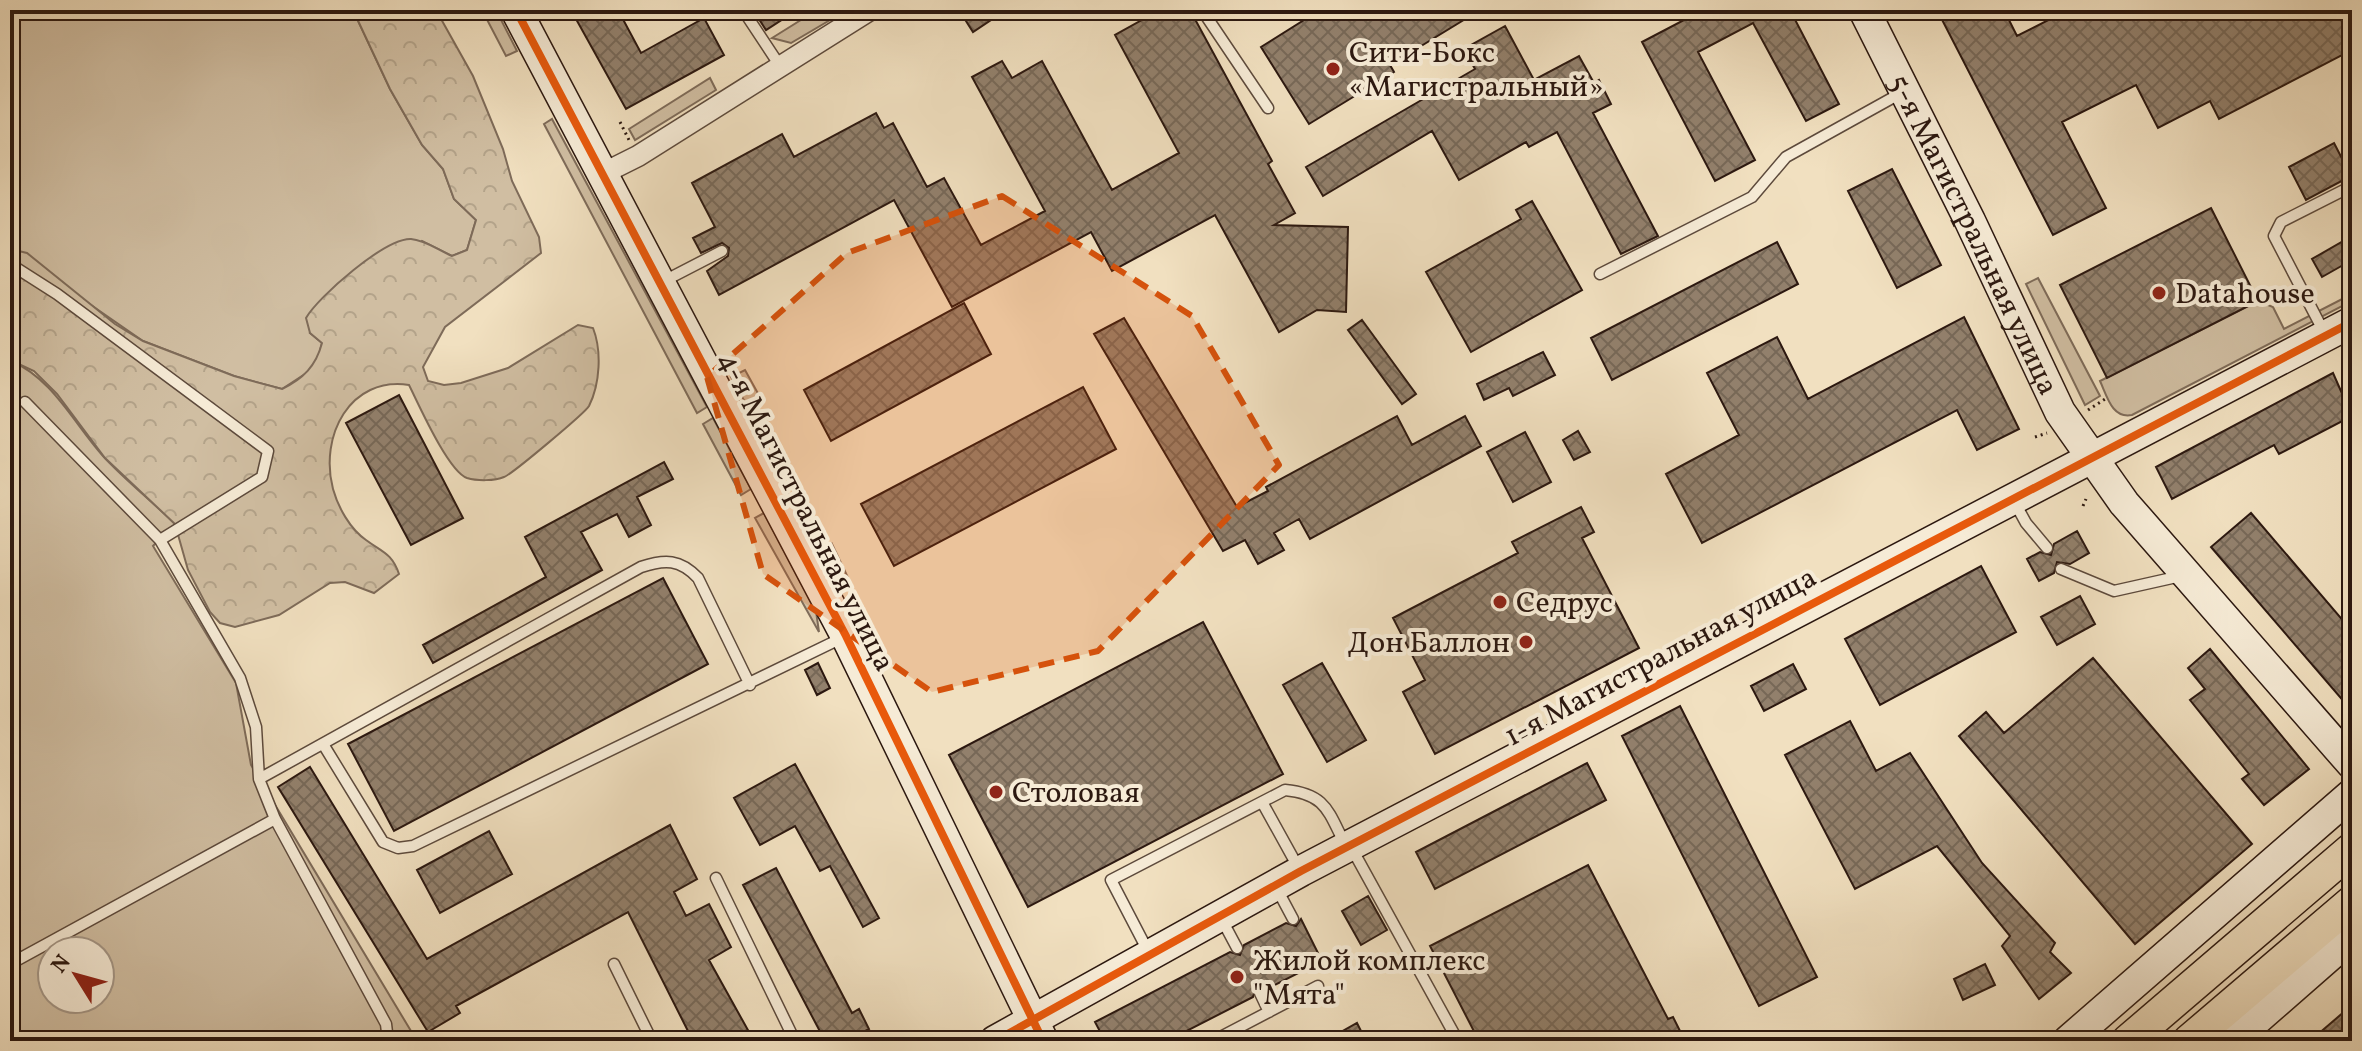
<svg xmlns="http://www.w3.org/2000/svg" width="2362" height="1051" viewBox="0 0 2362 1051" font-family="Vollkorn,serif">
<defs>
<pattern id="forest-crowns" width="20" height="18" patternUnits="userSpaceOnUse" patternTransform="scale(2)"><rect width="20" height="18" fill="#d0bea2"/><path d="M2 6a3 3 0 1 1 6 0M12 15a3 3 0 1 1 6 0" fill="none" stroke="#b3a38a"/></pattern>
<pattern id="building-cross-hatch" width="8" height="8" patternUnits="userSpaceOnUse" patternTransform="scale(2)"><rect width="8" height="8" fill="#92806c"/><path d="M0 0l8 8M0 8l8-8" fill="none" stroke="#776857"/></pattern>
</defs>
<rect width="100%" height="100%" fill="#f1e0c0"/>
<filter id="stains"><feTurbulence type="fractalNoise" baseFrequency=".0025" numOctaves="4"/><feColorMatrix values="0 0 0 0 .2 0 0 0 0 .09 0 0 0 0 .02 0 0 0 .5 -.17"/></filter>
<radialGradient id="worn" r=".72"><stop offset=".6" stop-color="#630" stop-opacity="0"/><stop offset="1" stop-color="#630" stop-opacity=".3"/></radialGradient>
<path fill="#d0bea2" stroke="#7e6b59" stroke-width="2" fill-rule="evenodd" d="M10 10H353L390 89 422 145 443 169 454 199 476 220 467 250 452 256 422 241 310 333 322 343 318 358 308 372 282 389 234 376 143 341 10 249Z
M482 10H496L517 51 506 56Z
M817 10H847L791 43 772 38Z
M710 78 716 90 635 140 629 129Z
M552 119 707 407 697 413 544 124Z
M2038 278 2100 396 2085 405 2026 284Z
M2352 294V301L2132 415C2112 419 2107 396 2100 381L2258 301 2273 307 2284 329Z
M10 360C54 380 72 421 103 456 125 480 152 501 175 524L153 546 236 683 251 765 417 1041H10ZM52 951H100V999H52Z
M745 370 760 397 746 404 731 377Z
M713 418 751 489 741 495 703 424Z
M764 513 816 611 819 632 755 518Z
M832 544 852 586C833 580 823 562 832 544Z"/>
<path fill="url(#forest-crowns)" stroke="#7e6b59" stroke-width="2" d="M353 10H436L473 76 503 149 512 181 539 237 541 253 445 327 423 367 428 381 444 385 461 383 508 368 578 325 593 328C602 351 600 384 589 406 585 413 511 475 504 477 495 481 477 481 467 478 448 471 419 405 409 385 350 376 319 436 333 489 338 507 350 529 366 540 382 552 392 553 399 574L374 593 345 582 330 583 279 615 235 627 220 623 210 612 188 570 175 524 105 458 57 394 34 371 10 360V249L27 253 115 324 143 341 234 376 282 389C303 379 316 366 322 343L310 333 306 318C318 297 385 238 411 239 425 240 438 250 452 256L467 250 476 220 454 199 443 169 422 145 390 89Z"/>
<path fill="url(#building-cross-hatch)" stroke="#2c1810" stroke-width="2" d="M571 10H618L641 53 704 18 724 55 626 109Z
M753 10H797L766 30Z
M959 10H1006L973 32Z
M1160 10H1190L1272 161 1268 164 1295 213 1274 225 1348 227 1346 312 1317 310 1279 332 1215 215 1112 271 1091 232 952 307 894 200 719 295 707 271 728 256 729 248 722 243 701 253 693 238 715 227 692 183 782 134 794 157 876 113 884 128 893 123 927 187 944 178 981 245 1045 211 972 77 1002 61 1012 78 1042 61 1112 190 1179 153 1115 35Z
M1320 10H1480L1390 65 1394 72 1309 124 1261 47Z
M1703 10H1776L1770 13 1772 16 1790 10 1839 104 1806 121 1753 23 1698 52 1755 160 1715 181 1642 42Z
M1937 10H2004L2017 36 2068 10H2352V50L2219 119 2210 101 2158 128 2136 85 2062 122 2106 208 2053 235Z
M1505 26 1534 80 1579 56 1594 83 1599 80 1611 104 1593 113 1658 236 1621 254 1557 132 1529 147 1526 142 1459 180 1432 131 1323 196 1306 167 1475 69 1464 49Z
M2334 143 2351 176 2306 200 2289 167Z
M1892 169 1941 265 1897 288 1848 191Z
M1532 201 1582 290 1471 352 1426 272 1521 219 1516 210Z
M2211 208 2258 301 2107 378 2060 285Z
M2352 236V260L2322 277 2312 259Z
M1777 242 1798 284 1612 380 1591 338Z
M964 303 991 354 831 441 804 390Z
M1964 317 2019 429 1977 450 1957 410 1702 543 1666 474 1739 435 1707 373 1777 337 1808 399Z
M1124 318 1237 507 1268 491 1266 487 1397 416 1412 445 1465 416 1481 446 1310 539 1299 519 1274 533 1284 550 1258 564 1245 540 1223 551 1094 334Z
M1362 320 1416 394 1402 404 1348 330Z
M1543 352 1555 375 1513 396 1509 388 1484 400 1477 384Z
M2333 373 2352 416 2279 454 2274 445 2172 499 2156 467Z
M1083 387 1116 449 894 566 861 504Z
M399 395 463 518 411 545 346 423Z
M1578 431 1590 452 1574 460 1563 440Z
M1525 432 1551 482 1513 502 1487 452Z
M664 462 673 479 637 497 651 525 629 537 617 514 581 532 602 570 433 663 423 645 546 577 525 537Z
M1581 507 1594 532 1582 538 1639 648 1435 754 1403 692 1425 680 1393 618 1518 553 1512 542Z
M2251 513 2352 631V711L2211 547Z
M2077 531 2089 553 2070 564 2057 562 2054 573 2039 581 2027 559 2040 552 2051 555 2054 544Z
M1981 566 2016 632 1880 705 1845 639Z
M663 578 708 664 394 831 348 744Z
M2080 596 2095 624 2057 645 2041 617Z
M1203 622 1283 774 1028 907 949 755Z
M2210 649 2309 769 2264 805 2242 779 2249 774 2190 700 2205 689 2188 668Z
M2093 658 2252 844 2135 944 1959 736 1986 712 2004 733Z
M818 663 830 688 817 695 805 670Z
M1322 663 1366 740 1327 762 1283 685Z
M1793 664 1806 689 1764 711 1751 686Z
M1680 706 1817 977 1759 1006 1622 736Z
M1850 721 1876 771 1910 753 1982 863 2055 943 2050 952 2071 973 2039 999 2002 946 2010 936 1937 846 1855 889 1785 755Z
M1587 763 1606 800 1435 889 1416 852Z
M795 764 879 918 863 927 830 866 820 871 795 826 760 845 734 798Z
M310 767 427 959 670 825 697 879 674 892 686 916 709 904 731 947 709 960 754 1041H693L628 912 456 1006 460 1013 428 1032 278 787Z
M489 831 512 874 440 913 417 870Z
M1588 865 1668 1019 1673 1017 1685 1041H1479L1430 946Z
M776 868 852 1013 859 1009 869 1029 847 1041H825L743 885Z
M1368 896 1387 930 1361 945 1342 911Z
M1301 919 1322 961 1267 989 1256 986 1253 997 1167 1041H1105L1095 1022 1230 952 1240 955 1244 945 1286 923 1296 926Z
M1985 964 1995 985 1963 1000 1954 979Z
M2352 1005V1041H2310Z
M1357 1023 1366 1041H1325Z"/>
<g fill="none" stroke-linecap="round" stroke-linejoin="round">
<defs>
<path id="lane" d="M743 10 780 66
M1202 10 1268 108
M10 264 57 294 268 451 262 477 160 540
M1600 274 1752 197 1786 157 1903 92
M664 281 722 251
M2325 334 2274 236 2281 222 2352 186
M25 402 160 540 240 678 256 727 259 779 275 819 386 1024 388 1041
M2015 503 2026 523 2047 548
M2061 569 2114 591 2181 576
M323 744 383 842 398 848 413 846 844 637
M259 779 641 567C665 559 680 559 698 578L750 685
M1262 802 1298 867
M1351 847 1458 1041
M716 878 795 1041
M1277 889 1293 919
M1221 918 1237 948
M1149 953 1111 880 1285 790C1327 794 1328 812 1346 846
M10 964 275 819
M614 964 652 1041
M1260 993 1269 1012
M1213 1041 1318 986"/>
<path id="street" d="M604 173 638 156 870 10"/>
<g id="secondary">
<path d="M516 10 846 636 1043 1041"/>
<path id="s1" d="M1864 10 1970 221 2060 412 2124 503 2352 764"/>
<path d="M995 1041 1301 871 2352 322"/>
<path d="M2068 1041 2352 794"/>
<path d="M2232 1041 2352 936"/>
</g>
<path id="primary" d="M2128 1041 2352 849
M2189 1041 2352 902"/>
</defs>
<use href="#lane" stroke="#5d4a3c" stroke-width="13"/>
<use href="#street" stroke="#5d4a3c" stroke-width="23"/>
<use href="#secondary" stroke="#2c1810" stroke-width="33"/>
<use href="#primary" stroke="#2c1810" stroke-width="35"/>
<path stroke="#2c1810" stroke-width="3" stroke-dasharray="2 4" stroke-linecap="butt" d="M620 122 629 140
M2088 410 2105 399
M2035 437 2047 433
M2083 506 2086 499
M1071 1041 1084 1034"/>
<use href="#lane" stroke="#f6ebd6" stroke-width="10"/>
<use href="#street" stroke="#f6ebd6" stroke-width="20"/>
<use href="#secondary" stroke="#f6ebd6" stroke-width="30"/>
<use href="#primary" stroke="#f1e0c0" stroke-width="32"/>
<defs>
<path id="cycleway" d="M516 10 846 636 1043 1041
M995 1041 1301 871 2352 322"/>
</defs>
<use href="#cycleway" stroke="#f6ebd6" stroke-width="13"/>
<use href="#cycleway" stroke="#e8590c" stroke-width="8"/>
</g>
<path fill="#d5520c" fill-opacity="0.2" stroke="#d5520c" stroke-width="6" stroke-dasharray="16 10" stroke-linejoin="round" d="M1002 196 1192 316 1279 465 1098 651 932 692 763 574 707 377 847 253Z"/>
<g fill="#8f2418" stroke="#f6ebd6" stroke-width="3">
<circle cx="1333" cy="69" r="8"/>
<circle cx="2159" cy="293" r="8"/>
<circle cx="1500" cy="602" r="8"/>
<circle cx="1526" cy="642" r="8"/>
<circle cx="996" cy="792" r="8"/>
<circle cx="1237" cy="977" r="8"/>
</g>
<g text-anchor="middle" stroke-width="8" stroke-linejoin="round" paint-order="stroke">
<g font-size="30" fill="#2c1810" stroke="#f6ebd6" text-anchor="start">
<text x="1349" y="62">Сити-Бокс<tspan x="1349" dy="34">«Магистральный»</tspan></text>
<text x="2175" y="303">Datahouse</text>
<text x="1516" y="612">Седрус</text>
<text x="1510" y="652" text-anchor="end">Дон Баллон</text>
<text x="1012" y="802">Столовая</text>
<text x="1253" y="970">Жилой комплекс<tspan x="1253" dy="34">"Мята"</tspan></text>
</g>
<g font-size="30" fill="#2c1810" stroke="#f6ebd6">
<text dy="10" stroke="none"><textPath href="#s1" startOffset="250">5-я Магистральная улица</textPath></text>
<text transform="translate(807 511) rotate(63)" y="10">4-я Магистральная улица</text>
<text transform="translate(1660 656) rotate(-28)" y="10">1-я Магистральная улица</text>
</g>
</g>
<rect width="2362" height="1051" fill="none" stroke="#f1e0c0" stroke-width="40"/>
<rect x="12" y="12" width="2338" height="1027" fill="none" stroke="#2c1810" stroke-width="4"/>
<rect x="20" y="20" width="2322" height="1011" fill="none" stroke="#2c1810" stroke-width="2"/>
<g transform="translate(76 975) rotate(307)"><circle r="38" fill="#f6ebd6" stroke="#a59787" stroke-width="2"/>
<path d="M0-6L14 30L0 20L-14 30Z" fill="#8f2418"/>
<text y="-12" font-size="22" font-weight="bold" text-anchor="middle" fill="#2c1810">N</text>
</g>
<rect width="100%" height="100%" filter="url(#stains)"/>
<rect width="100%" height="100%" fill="url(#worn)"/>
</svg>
